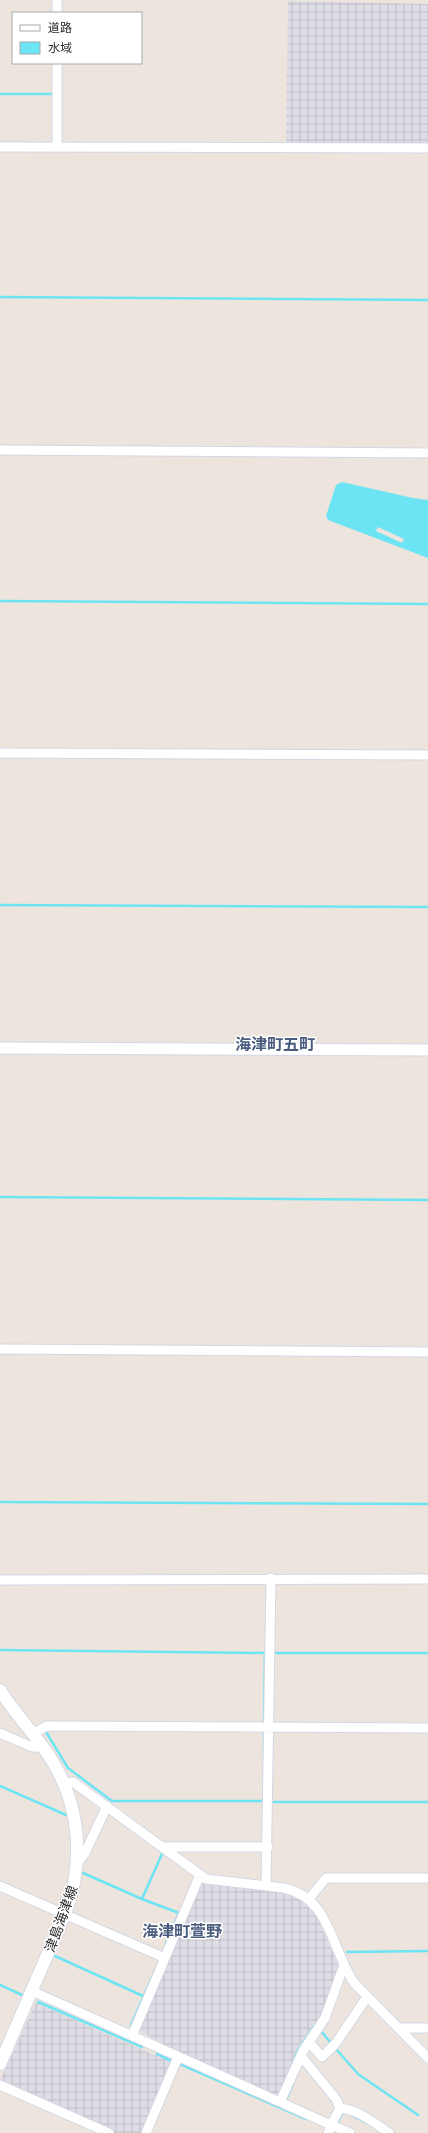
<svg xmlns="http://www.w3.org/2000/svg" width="428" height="2133" viewBox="0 0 428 2133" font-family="Quicksand,'Noto Sans JP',sans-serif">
<defs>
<pattern id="industrial-grid" width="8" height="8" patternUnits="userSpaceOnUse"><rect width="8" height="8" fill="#dedde6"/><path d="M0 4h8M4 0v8" fill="none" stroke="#bfbec5"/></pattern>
</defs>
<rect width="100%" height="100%" fill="#ede4dd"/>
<path fill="url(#industrial-grid)" d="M288 1 428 4V145L286 144Z
M203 1884 285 1893 305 1901 316 1914 338 1965V1970L321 2017 317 2024 314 2023 296 2049 294 2059 279 2093 274 2095 163 2047 161 2042 141 2032 139 2026 199 1886Z
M36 2003 173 2063 143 2133H114L1 2084 0 2081Z"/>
<path fill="#6ce4f3" d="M342 482 413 498 428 500V558L328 520 326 516 336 485Z"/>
<path fill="#ede4dd" d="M378 527 404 539 402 543 376 531Z"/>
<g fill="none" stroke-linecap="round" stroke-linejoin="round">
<path stroke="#6ce4f3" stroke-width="2.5" d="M0 94H53
M0 297 428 300
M0 601 428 604
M0 905 428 907
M0 1197 428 1200
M0 1502 428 1504
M0 1650 266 1653
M275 1653H428
M264 1724 265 1653
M46 1732 68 1768 112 1801H264
M264 1758V1731
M0 1786 66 1815
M273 1802H428
M162 1854 142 1899 179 1913 166 1943
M83 1873 142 1899
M347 1952 428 1951
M55 1956 143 1996
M0 1985 22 1995
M38 2002 142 2047
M131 2025 157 1966
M320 2030 332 2044
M336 2049 358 2074 418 2115
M157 2054 172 2061
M295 2057 298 2050 314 2026
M180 2064 306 2119
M286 2100 293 2084
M349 2114 365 2122
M337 2124 343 2112 345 2113"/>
<defs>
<path id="minor" d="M57 13V0
M57 146V63
M0 147 428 148
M0 450 428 453
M0 753 428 755
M0 1349 428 1352
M0 1580 428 1579
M0 1733 32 1747H42
M32 1734 47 1726 428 1728
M64 1784 73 1782 206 1879 284 1888C331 1898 331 1950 355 1984L428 2058
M164 1847H268
M78 1862 85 1853 107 1806
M0 1886 165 1958
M266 1886 271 1578
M309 1899 326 1878H428
M32 1991 280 2102 303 2051 325 2018 344 1965
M398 2028H428
M132 2036 200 1875
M309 2042 322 2057 336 2043 367 1997
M301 2056 336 2099 340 2108 331 2125 350 2133
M0 2085 109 2133
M280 2102 331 2125 328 2133
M340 2108C359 2110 373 2122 389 2133
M146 2133 178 2057"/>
<path id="tertiary" d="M0 1048 428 1050"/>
<path id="secondary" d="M0 1690C16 1716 39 1738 54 1764 81 1810 84 1864 65 1914L0 2064"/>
</defs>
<use href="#minor" stroke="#d2d8e4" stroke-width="11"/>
<use href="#tertiary" stroke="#d2d8e4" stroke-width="13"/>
<use href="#secondary" stroke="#d2d8e4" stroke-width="14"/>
<use href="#minor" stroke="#fff" stroke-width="9"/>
<use href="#tertiary" stroke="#fff" stroke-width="11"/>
<use href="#secondary" stroke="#fff" stroke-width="12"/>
</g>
<g text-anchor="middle" stroke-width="3" stroke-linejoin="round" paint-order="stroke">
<g font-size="14" fill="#2b2b2b" stroke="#fff">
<text transform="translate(61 1919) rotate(-70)" y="5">津島海津線</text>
</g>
<g font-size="16" font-weight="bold" fill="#495b7e" stroke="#fff">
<text x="275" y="1050">海津町五町</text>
<text x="182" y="1937">海津町萱野</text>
</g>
</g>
<rect x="12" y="12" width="130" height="52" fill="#ffffff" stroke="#aaaaaa"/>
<rect x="20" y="25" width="20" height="6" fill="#ffffff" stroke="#aaaaaa"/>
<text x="48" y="32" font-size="12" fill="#2b2b2b">道路</text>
<rect x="20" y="42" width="20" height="12" fill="#6ce4f3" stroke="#aaaaaa"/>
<text x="48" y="52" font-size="12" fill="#2b2b2b">水域</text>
</svg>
